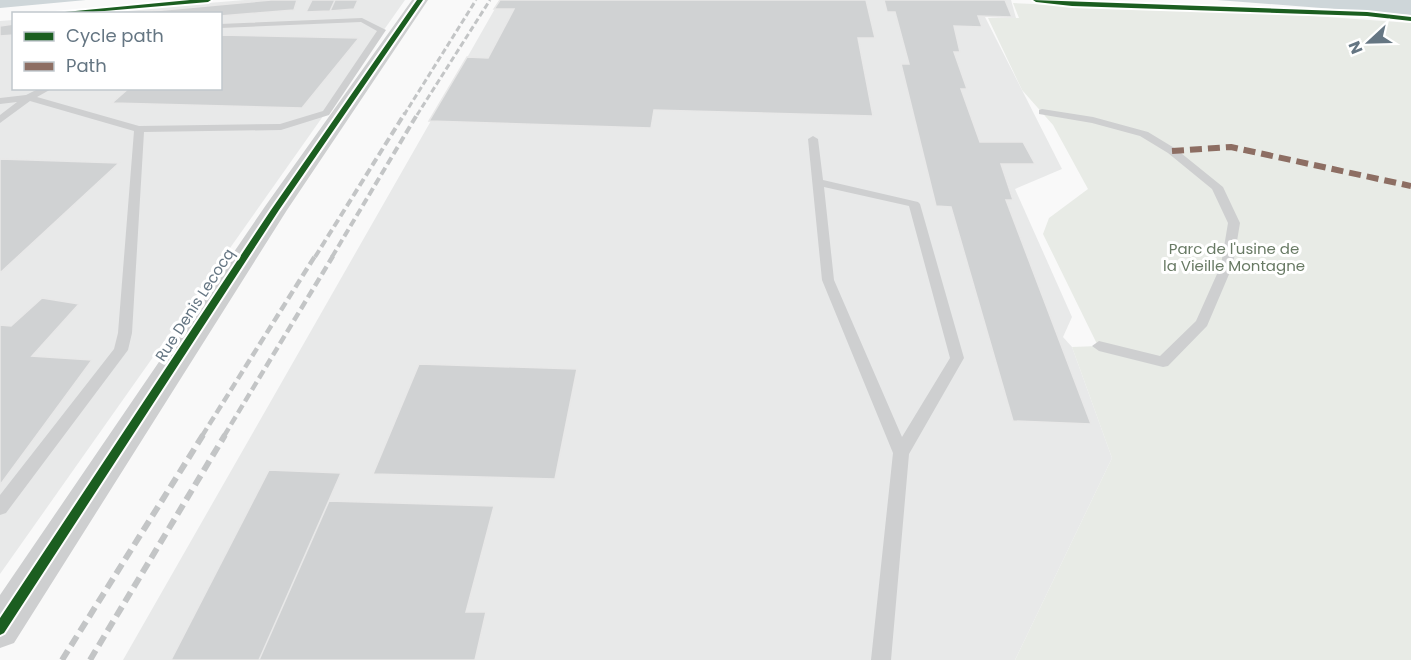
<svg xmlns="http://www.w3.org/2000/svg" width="1411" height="660" viewBox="0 0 1411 660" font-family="Poppins,sans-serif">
<rect width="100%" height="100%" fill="#f9f9f9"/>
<path fill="#e8e9e9" d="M245 0H405L0 574V21L13 20 14 88H220V14L87 13Z
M500 0H1011L1016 18 985 17 1062 169 1015 189 1072 317 1063 337 1072 347 1112 458 1015 660H123Z"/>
<path fill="#e8ebe6" d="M1013 3 1314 16 1411 23V660H1015L1112 458 1072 347 1098 346 1043 234 1049 218 1088 189 1053 125 1022 90 988 18H1019Z"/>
<path fill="#ced6d9" d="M0 0H86L0 8Z
M1217 0H1411V15Z"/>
<path fill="#d0d2d3" stroke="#e8e8e8" stroke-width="1.5" d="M271 0H297L294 10 220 16V14H120Z
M312 0H335L330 11 306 12Z
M335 0H358L354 9 330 11Z
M500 0H866L875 38H858L873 116 654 110 651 128 429 121 467 57 488 58 514 9H494Z
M884 0H1005L1012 17 978 16 982 27 954 26 960 52H954L967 89H961L980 142H1023L1035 164H1001L1013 200H1006L1091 424 1013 421 951 207 936 206 901 64H909L895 12H887Z
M14 24V35L0 36V26Z
M220 35 359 38 302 108 112 103 129 88H220Z
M0 159 119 163 0 273Z
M42 298 79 304 32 356 92 360 0 485V325L11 326Z
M419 364 577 369 555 479 373 474Z
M269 470 341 473 259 660H171Z
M329 501 494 506 466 612H486L475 660H259Z"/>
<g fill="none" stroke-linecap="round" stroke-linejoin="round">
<path fill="#cecfd0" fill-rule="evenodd" d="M362 18 386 30 329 115 281 130 144 132 132 333 128 350 6 513 0 515V495L114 349 118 333 134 131 30 101 0 123V115L17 102 0 104V98L26 95 40 88H53L37 97 139 126 280 124 323 111 377 31 361 22 220 28V24Z
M1042 109 1093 117 1148 132 1176 149 1223 187 1240 223 1233 265 1207 326 1168 366 1163 367 1099 351 1092 346 1099 341 1160 356 1196 321 1221 265 1228 223 1212 189 1168 153 1140 136 1092 123 1039 114V110Z
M813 136 818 139 823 180 918 202 920 204 964 358 909 454 891 660H871L893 453 822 280 808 139ZM824 187 909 206 950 358 902 437 834 280Z"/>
<path fill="#cecfd0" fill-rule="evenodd" d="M412 0H428L287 210 14 643 0 648V595L266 205Z"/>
<path stroke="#c3c5c6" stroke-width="3" stroke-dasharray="6 3" stroke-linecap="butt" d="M404 115 476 0
M417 115 490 0"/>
<path stroke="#c3c5c6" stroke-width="4" stroke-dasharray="8 4" stroke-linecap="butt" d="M315 257 405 113
M332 257 418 113"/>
<path stroke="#c3c5c6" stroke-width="4.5" stroke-dasharray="9 4.5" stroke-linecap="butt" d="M202 436 315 256
M224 436 333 256"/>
<path stroke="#c3c5c6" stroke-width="6" stroke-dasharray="11 6" stroke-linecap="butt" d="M62 660 203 435
M90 660 225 435"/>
<path stroke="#8d6e63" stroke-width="6" stroke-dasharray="12 6" stroke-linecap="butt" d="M1172 151 1231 147 1411 186"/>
<defs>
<path id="cycleway" d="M190 0H211L208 2 70 14H44Z
M417 0H423L279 210 4 633 0 635V618L271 210Z
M1033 0 1367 12 1411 17V21L1367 16 1072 6 1036 2Z"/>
</defs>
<use href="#cycleway" stroke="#fff" stroke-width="4"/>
<use href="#cycleway" fill="#1b5e20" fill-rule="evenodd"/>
</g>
<g text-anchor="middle" stroke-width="6" stroke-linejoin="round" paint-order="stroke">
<g font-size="15" fill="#687a64" stroke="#fff">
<text x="1234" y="254">Parc de l'usine de<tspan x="1234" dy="17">la Vieille Montagne</tspan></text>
</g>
<g font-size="15" fill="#657683" stroke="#fff">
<text transform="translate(195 305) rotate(-57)" y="5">Rue Denis Lecocq</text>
</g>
</g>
<rect x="12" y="12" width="210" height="78" fill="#ffffff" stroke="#c1c8cd" stroke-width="1.5"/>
<rect x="24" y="32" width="30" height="9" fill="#1b5e20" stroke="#c1c8cd" stroke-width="1.5"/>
<text x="66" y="42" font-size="18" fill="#657683">Cycle path</text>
<rect x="24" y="62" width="30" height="9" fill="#8d6e63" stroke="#c1c8cd" stroke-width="1.5"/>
<text x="66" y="72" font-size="18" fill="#657683">Path</text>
<g transform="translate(1369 42) rotate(248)" stroke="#ffffff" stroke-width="4.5" paint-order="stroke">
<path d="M0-4.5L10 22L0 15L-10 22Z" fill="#657683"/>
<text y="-9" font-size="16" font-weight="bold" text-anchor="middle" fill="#657683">N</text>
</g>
</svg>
